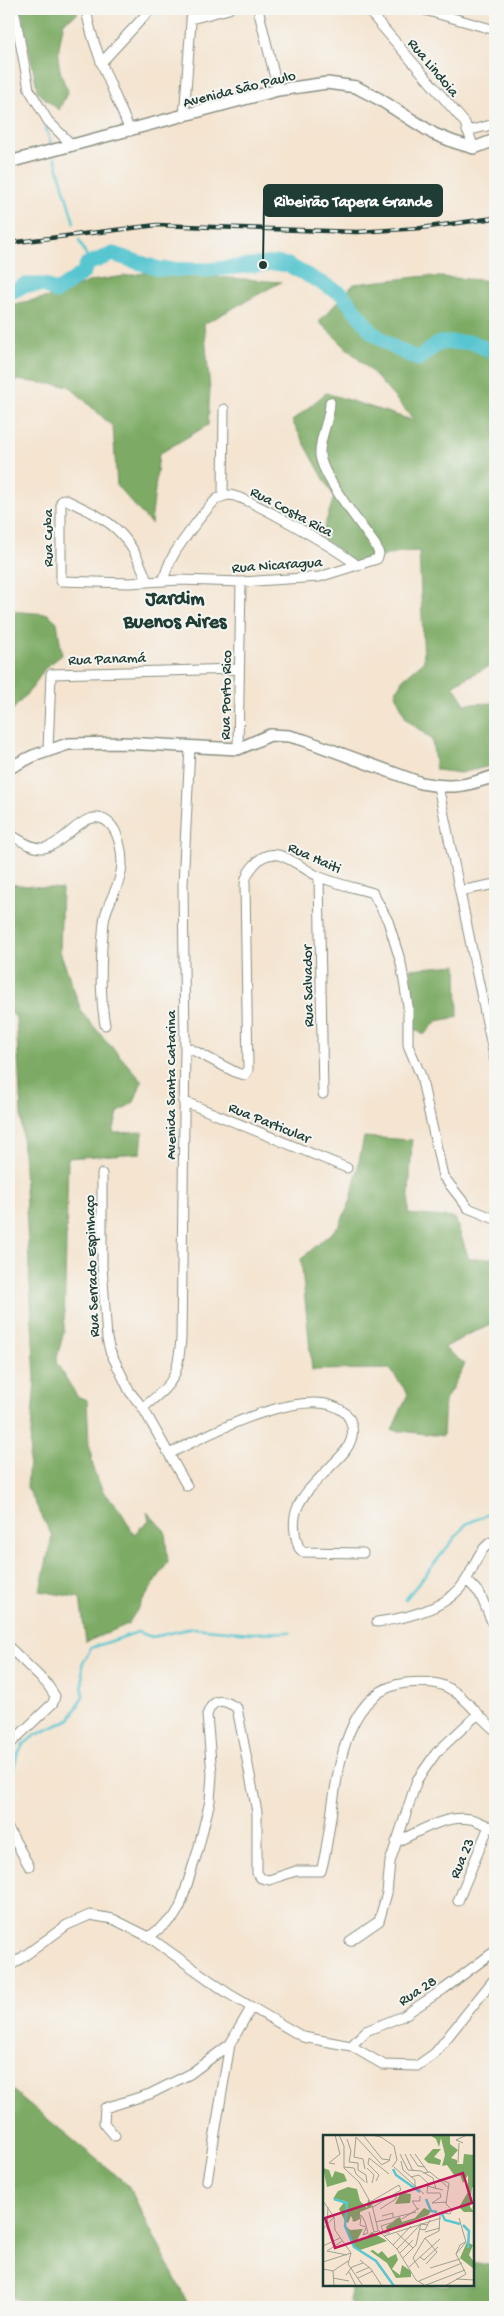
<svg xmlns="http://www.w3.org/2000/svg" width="504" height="2316" viewBox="0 0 504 2316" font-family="'Gochi Hand',sans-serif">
<rect width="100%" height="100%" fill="#f6f6f2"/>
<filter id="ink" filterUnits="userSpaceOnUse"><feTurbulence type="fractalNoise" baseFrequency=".02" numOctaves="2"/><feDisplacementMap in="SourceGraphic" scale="10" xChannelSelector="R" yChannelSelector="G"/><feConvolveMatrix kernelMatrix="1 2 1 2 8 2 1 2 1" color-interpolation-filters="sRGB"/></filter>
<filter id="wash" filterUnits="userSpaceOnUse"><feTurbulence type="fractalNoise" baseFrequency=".0096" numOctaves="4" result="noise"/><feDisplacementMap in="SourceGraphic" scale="20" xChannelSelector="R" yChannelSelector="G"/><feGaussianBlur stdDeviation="1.12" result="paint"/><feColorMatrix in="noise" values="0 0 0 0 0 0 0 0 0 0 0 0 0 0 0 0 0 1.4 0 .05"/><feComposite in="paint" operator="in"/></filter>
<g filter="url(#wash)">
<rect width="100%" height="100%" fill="#f4e4d0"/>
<path fill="#7dab65" stroke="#4e744c" d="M21 9H77V14L64 22C58 52 54 62 68 91L59 110 38 93Z
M151 272 281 282 204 324 210 390 208 425 159 454 151 524 117 486 113 427 69 386 16 380 9 403V305L54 296 91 281Z
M426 276 495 281V663L453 685 465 704 495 703V765L460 773 436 770 432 740 406 719 395 692 403 679 424 661 419 551 399 552 356 564 321 537 334 497 292 421 326 393 415 421 373 373 319 322 354 284Z
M9 611 48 614 57 622 62 655 45 668 33 687 9 714Z
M9 884 62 889 60 951 82 1013 142 1081 134 1102 118 1113 113 1133 143 1132 141 1153 68 1158 64 1331 56 1362 77 1396 87 1400 89 1444 94 1471 103 1491 120 1510 134 1534 149 1520 147 1512 165 1531 168 1562 128 1624 86 1642 80 1598 40 1591 52 1536 27 1487 35 1379 16 1018 9 1011Z
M457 965 458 1017 437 1021 424 1035 414 1029V999L410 969Z
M364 1137 412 1140 408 1214 455 1218 469 1259 495 1258 494 1324 469 1334 444 1348 465 1364 445 1401 443 1436 392 1430 408 1394 390 1369 312 1370 301 1259 339 1226 351 1200Z
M11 2089 128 2185 187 2302 203 2307H34L9 2296V2090Z
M473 2262 492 2266 495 2263V2307H354L349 2300 353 2285H473Z"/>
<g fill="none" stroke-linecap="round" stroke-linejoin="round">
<path stroke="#59c6d0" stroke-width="2.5" d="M46 128 51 144
M55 158 74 223
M79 240 90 263
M405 1600 466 1524 495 1511
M9 1786 17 1756 23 1745 34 1736 70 1719 83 1697 82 1665 91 1648 138 1632 152 1637 193 1628 251 1633 291 1632"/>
<path stroke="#59c6d0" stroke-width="15" d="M9 294 24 285H45L56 292 83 273 87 264 113 254 159 269 207 270 275 263 288 265 342 294 372 332 393 347 418 359 439 343 472 342 495 353"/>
</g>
</g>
<g filter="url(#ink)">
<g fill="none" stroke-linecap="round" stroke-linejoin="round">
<defs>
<path id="minor" d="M14 9 29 89 48 121 73 146
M86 9C93 51 114 91 130 131
M258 9 278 90
M367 9 465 123 474 148
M421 9 495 30
M191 19 229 9
M101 63 151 9
M184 117 192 9
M467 131 495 124
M223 496 224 409
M147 581C129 530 111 521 64 499L61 502V581L129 583 180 580 241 582 319 577 377 559 379 554 376 546C363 527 322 477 320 455 319 437 330 420 330 402
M163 581C166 572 168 564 173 556 179 545 208 506 217 499 220 497 225 496 228 495 247 495 341 552 358 566
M238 749 241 582
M48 750 51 674 239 669
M438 786 495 1061
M9 834C19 839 31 849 43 848 65 846 86 803 109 823 118 831 122 850 122 862 122 883 110 897 105 916 103 926 103 936 102 946 101 975 100 997 105 1025
M319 877 323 1094
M460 891 495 884
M185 1046 237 1073 245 1075 248 1070 245 884C246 875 249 871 255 864 275 839 301 870 320 877 337 884 356 888 373 893L388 921 401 963 408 1006V1045L421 1076 443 1176 468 1208 495 1219
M183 1101 347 1168
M102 1174V1265L107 1339 110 1351 130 1392 143 1408 187 1486
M143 1408C174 1381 177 1381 181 1339L185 1046 183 884 190 748
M169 1454C204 1436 314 1378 347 1415 352 1421 354 1433 351 1440 348 1450 340 1457 333 1464 307 1492 284 1507 299 1548L303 1552 363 1553
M467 1580 480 1594 495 1629
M377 1622C407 1618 449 1609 466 1580 476 1565 477 1549 495 1540
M9 1647 47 1684 55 1696 53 1703 9 1745
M9 1830 29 1866
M396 1842C417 1833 446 1814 470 1819 478 1820 487 1826 495 1829
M458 1901 489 1826
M149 1937 174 1917 180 1907 198 1850 210 1801 212 1774 207 1715C213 1697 223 1699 237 1708L257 1812V1873L261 1878 269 1880 296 1871H321C338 1815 329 1692 406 1683 417 1682 433 1681 444 1686 466 1695 477 1716 495 1730
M350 1941 379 1921 387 1893 390 1862 417 1780 436 1753 478 1714
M9 1967 67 1925 90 1915 113 1919 149 1937 229 1994 303 2037 351 2046 384 2065 417 2066 435 2053 495 1978
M351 2046 366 2031 403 2016 444 1989 495 1951
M115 2136 104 2123 105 2108 150 2094 190 2074 230 2044
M207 2181 230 2044 251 2008"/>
<path id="secondary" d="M9 162 278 90 327 83 356 87 379 99 434 134 454 142 474 148 495 140
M9 768 33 756 68 744 124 743 238 749 270 735 289 736 304 740 421 783C453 789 465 786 495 776"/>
</defs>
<use href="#minor" stroke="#8a9082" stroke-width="11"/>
<use href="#secondary" stroke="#8a9082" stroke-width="14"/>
<use href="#minor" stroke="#fff" stroke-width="9"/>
<use href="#secondary" stroke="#fff" stroke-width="11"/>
<defs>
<path id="rail" d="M9 243 157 225 357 232 421 228 495 218"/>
</defs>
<use href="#rail" stroke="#1f3d34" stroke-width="4.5"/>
<use href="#rail" stroke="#f6f6f2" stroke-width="2.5" stroke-dasharray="8" stroke-linecap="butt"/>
</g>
</g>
<g text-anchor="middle" stroke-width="4" stroke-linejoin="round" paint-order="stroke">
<g font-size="15" fill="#1f3d34" stroke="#f6f6f2">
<text transform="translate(434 67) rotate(50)" y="5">Rua Lindoia</text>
<text transform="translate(239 88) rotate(-14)" y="5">Avenida São Paulo</text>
<text transform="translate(292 511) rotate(28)" y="5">Rua Costa Rica</text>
<text transform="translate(47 538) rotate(-90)" y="5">Rua Cuba</text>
<text transform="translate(277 564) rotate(-4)" y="5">Rua Nicaragua</text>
<text transform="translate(107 658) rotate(-2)" y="5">Rua Panamá</text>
<text transform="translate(225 695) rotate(-89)" y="5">Rua Porto Rico</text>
<text transform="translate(315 857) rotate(24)" y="5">Rua Haiti</text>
<text transform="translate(307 986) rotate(-91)" y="5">Rua Salvador</text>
<text transform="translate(170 1085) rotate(-90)" y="5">Avenida Santa Catarina</text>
<text transform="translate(270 1122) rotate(22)" y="5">Rua Particular</text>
<text transform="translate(91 1266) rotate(-92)" y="5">Rua Serrado Espinhaço</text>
<text transform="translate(461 1858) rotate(-67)" y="5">Rua 23</text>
<text transform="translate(417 1990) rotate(-33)" y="5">Rua 28</text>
</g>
<g font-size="20" font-weight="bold" fill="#1f3d34" stroke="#f6f6f2">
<text x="175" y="604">Jardim<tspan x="175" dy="23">Buenos Aires</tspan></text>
</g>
</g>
<g transform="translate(323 2135)">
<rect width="151" height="151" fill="#f4e4d0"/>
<path d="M107 0H127V9L135 15 128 23 134 25V29H140L141 19 151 20V53L149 52 147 72 151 77H141L136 72 145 57V40L140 48 137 40H131L124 30 119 31 122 20 118 3 116 12 113 4ZM110 14H118L111 22 118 25 117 30 105 28 101 24ZM0 33 6 35 9 43 12 36 21 39 24 46 4 52ZM25 52 34 54 37 66 44 73 45 64 49 72 37 77V84L31 87 28 81 25 88 22 86 16 74 22 66 10 64 15 56ZM81 58 88 59 87 68 72 69 77 59ZM101 73 108 76 105 80 64 96 63 92 73 84 77 82 79 87 92 83ZM23 91 27 95 40 94 34 105 41 104 49 97 64 106 37 115 31 112ZM144 107 150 110 146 120 151 127V134L137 123ZM50 115 55 119 59 116 65 123 73 119 75 125 69 134 77 140 79 130 88 136V142L73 143 64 128 47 116Z" fill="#7dab65"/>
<path fill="none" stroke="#59c6d0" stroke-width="2.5" d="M70 34 73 40 97 57M11 64 24 68 22 91 31 112 53 126 71 151M103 64 108 76 114 77M119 79 122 85 137 89M140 90 146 96 145 113"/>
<path fill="none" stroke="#9fa192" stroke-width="1" d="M12 0 17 19 6 28 12 29M16 0 21 11V33L36 47 49 70 55 95 74 114 93 145 103 151M40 0 59 24 67 25M48 0 58 2 71 11 74 25 69 32M24 4 28 16 26 27 35 28V35L43 40 44 48M140 8 133 5 144 0M77 19 85 35 98 36 110 43 113 54M82 19 90 36M87 19 95 31 102 32M92 19 105 37M46 23 45 29 56 40 53 46M46 23 66 39M78 26 80 35 92 45V52M135 28 136 8M58 30 66 26 68 19M21 32 31 33 33 39 42 47M71 32 101 59M44 33 51 40 49 48M42 34 40 24 31 22 33 2 58 29M100 38 107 37 126 53M88 42 96 40 105 48 104 58H117L118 62 109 68 124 67M116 44 126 48 123 69 129 75 127 79 120 78M104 51 120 55M0 66 11 82 12 95 28 118 25 129 40 151M47 67 76 50 78 55 50 72M5 72 4 93 9 101M57 74 73 64V58M95 75 89 66H97V61M46 77 51 97 55 96M38 81 37 90 43 92M59 81 70 78V82M136 83 143 107 133 119 143 139M79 84 96 73M29 86 38 80 40 83 42 87 45 98 40 100 43 93M53 87 93 77M0 94 11 82M97 94 102 95 107 85M102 97 117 93M67 98H61L58 91 71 87M74 98 90 113M61 101 118 83M102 103 114 117 103 129M102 103 116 96 117 80M70 110 88 91M0 111 17 103M74 114 98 89 105 90M4 116 24 120M4 116 19 106M77 118 90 105M133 119 137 110 142 107M97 122 101 125 115 112M80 123 93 110 98 88M37 125 48 134 59 151M0 127 28 118M86 132 117 104M96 133 90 123 102 103M107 133 137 124M0 134 10 136 25 126M10 136 11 151M26 137 33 151M33 138 47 132M23 140 29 132 40 128M10 143 26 146M35 143 50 136M133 144 152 145M96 146 139 128M103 150 142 135M122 151 143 139"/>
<path fill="#c2185b" fill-opacity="0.15" stroke="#c2185b" stroke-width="2.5" d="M140 38 149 68 12 113 2 83Z"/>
<rect width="151" height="151" fill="none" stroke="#1f3d34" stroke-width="2.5"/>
</g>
<path fill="none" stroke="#1f3d34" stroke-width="2" d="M263 265L264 200"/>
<circle fill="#1f3d34" stroke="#f6f6f2" stroke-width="2" cx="263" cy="265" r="5"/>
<rect fill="#1f3d34" stroke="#1f3d34" stroke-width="2" x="264" y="185" width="178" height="31" rx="5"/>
<g font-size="16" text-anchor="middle" font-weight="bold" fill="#fff">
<text x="353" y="206">Ribeirão Tapera Grande</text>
</g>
<rect width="504" height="2316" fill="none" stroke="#f6f6f2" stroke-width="30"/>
</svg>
